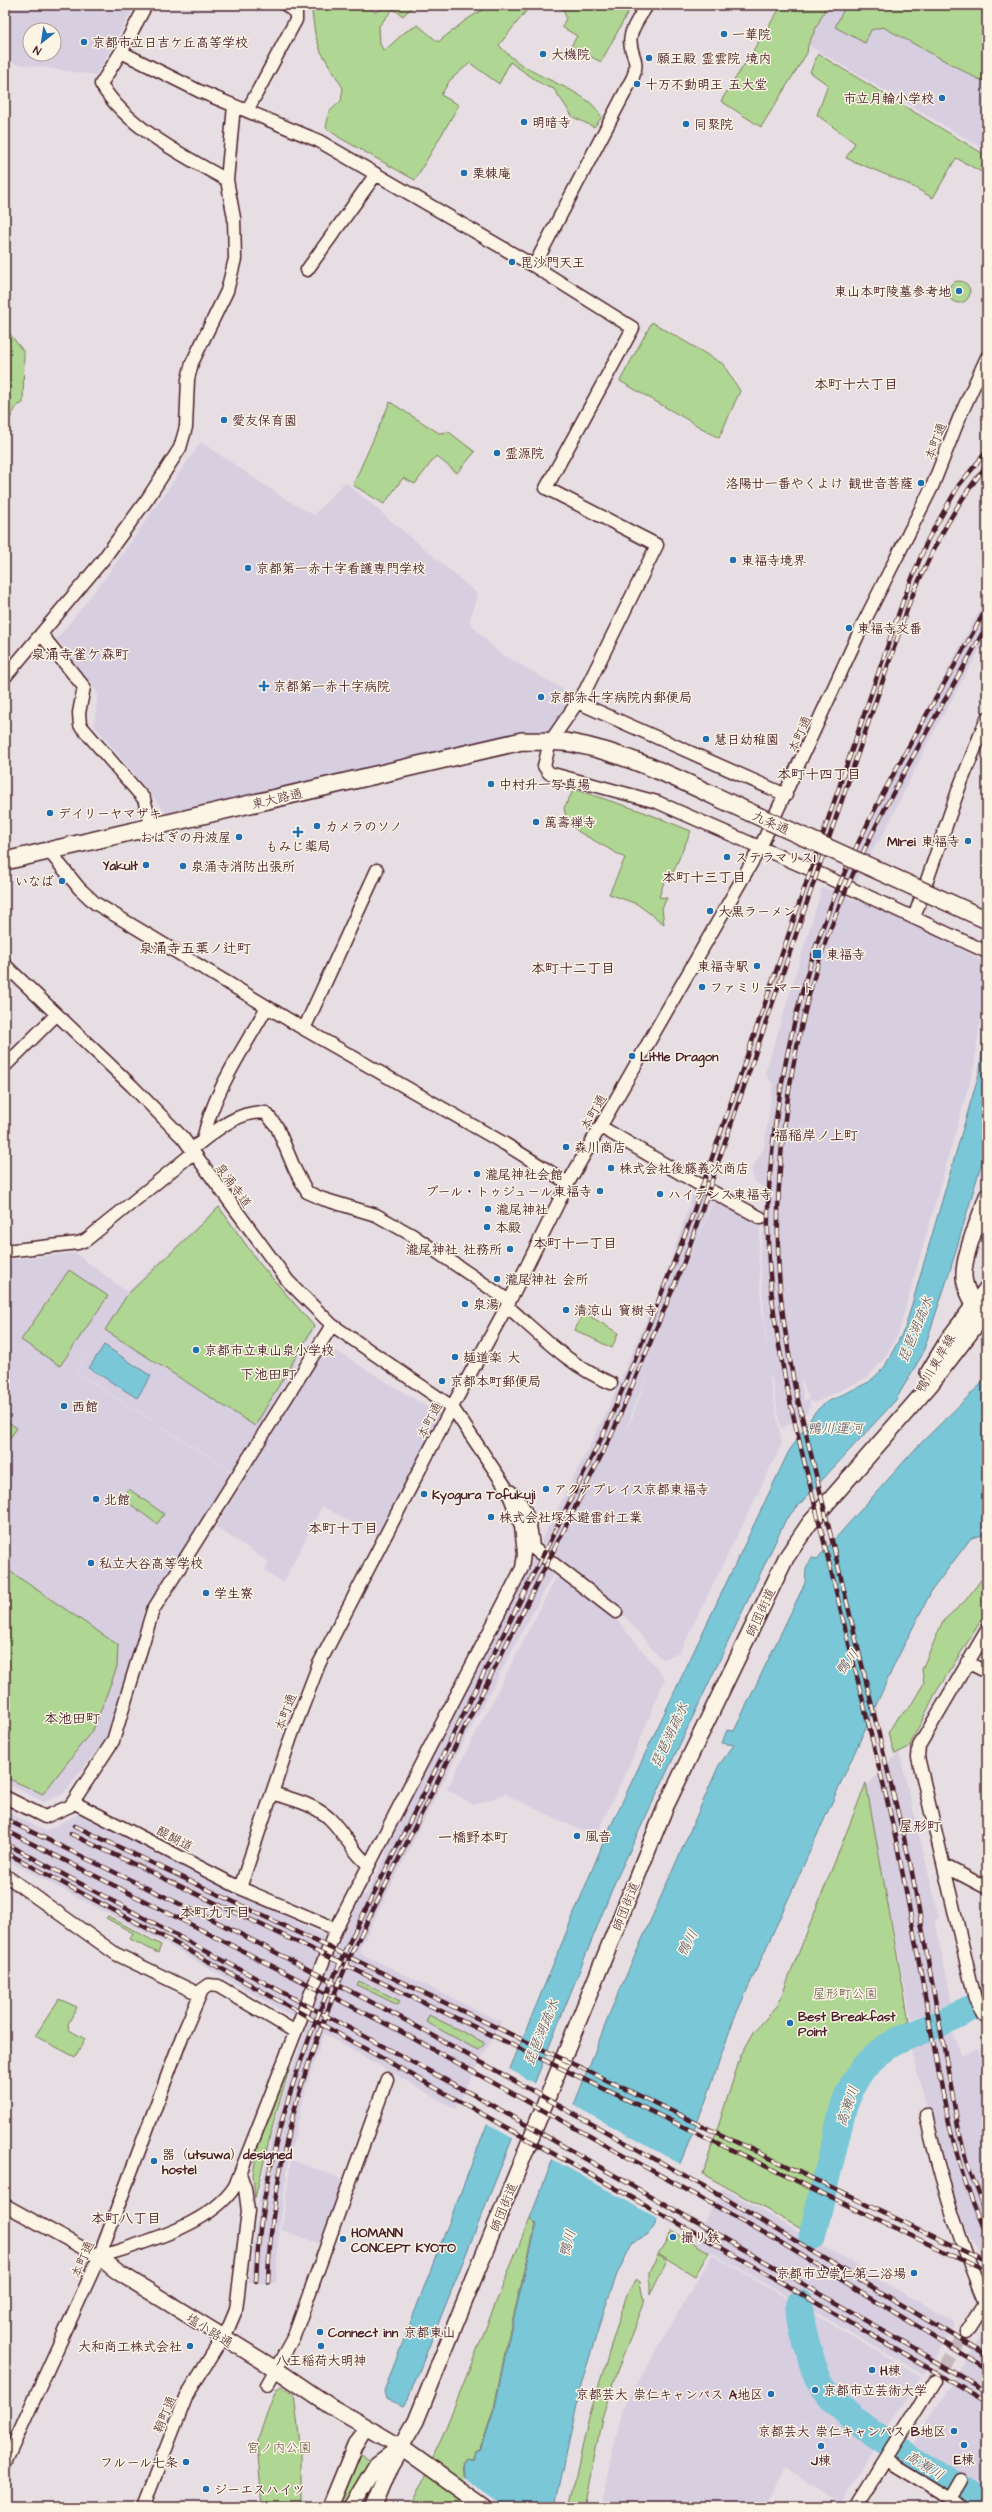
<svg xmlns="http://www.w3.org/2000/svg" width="992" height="2512" viewBox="0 0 992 2512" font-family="'Architects Daughter','Klee One',sans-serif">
<rect width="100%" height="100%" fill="#e6dee2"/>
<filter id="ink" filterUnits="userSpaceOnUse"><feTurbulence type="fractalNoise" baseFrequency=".025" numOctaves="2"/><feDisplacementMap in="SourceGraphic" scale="8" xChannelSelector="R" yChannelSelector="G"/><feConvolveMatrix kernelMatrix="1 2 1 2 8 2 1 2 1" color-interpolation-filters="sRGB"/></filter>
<g filter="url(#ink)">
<path fill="#d7cee0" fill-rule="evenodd" d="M5 5H135L96 75 5 62ZM30 30H54V54H30Z
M827 5H987V151L808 45Z
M201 442 282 497 314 515 345 482 478 594 469 622 498 652 575 696 546 735 512 736 167 814 94 725 98 694 57 639 109 573Z
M987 596V636L928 742 881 839 876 843 848 898 856 901 858 897 919 924 981 960 982 1003 974 1067 898 1334 884 1359 868 1377 815 1403 809 1400 811 1408H808V1413L781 1429 772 1379 769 1376 782 1444 680 1652 663 1659 659 1657 618 1608 559 1563 459 1750 358 1952 501 2022 455 2109 324 2034 307 2083 288 2163 278 2242 276 2283H249L261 2189 272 2136 285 2089 307 2025 179 1951 5 1859V1811L46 1831 79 1814 339 1943 362 1896 367 1894 386 1855V1848L606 1413 667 1273 696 1185 713 1197 690 1261 715 1196 761 1224 758 1251 761 1301 767 1353 760 1253 763 1234 765 1188 755 1182 751 1170 764 1148 773 1084 765 1074 822 888 833 890 859 836ZM648 1374 632 1418 624 1434 647 1375ZM800 1376 809 1399 804 1401Z
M219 1206 260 1263 315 1329 234 1472 76 1372 94 1344 75 1372 234 1473 208 1518 144 1609 129 1670 108 1736 63 1794 44 1802 5 1783V1260L75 1253 127 1292Z
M324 1347H330L440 1415 378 1537 322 1506 283 1583 265 1571 269 1562 216 1527Z
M559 1572 612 1614 665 1678 635 1752 595 1837 505 1794 474 1805 447 1789Z
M899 1752 939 1917 935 1921 952 2003 911 2019 866 1787Z
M951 2024 961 2056 978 2049 987 2077V2265L966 2230 948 2183 909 2044 920 2041 919 2037Z
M291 2160 345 2180 320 2244 282 2230Z
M723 2188 953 2322V2328L924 2375 693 2242Z
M712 2255 921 2377 841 2503 786 2469 762 2507H601L621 2411Z
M987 2327V2498L910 2449Z"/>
<path fill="#afd692" stroke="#7c7a5e" d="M311 5H367L375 12 390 5H414L403 16 393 9 379 26 380 44 384 51 405 32 418 25 438 42 466 20 490 5H531L499 45C526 76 558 79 588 101 594 105 598 112 602 117L594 127 573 117 554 89 543 85 510 62 499 84 470 63 450 80 441 95 459 105 415 180 340 138 326 128 329 112 341 101 343 88 321 52 315 34Z
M562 5H632L601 62 571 46 577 36 562 27 566 18Z
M782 5H827L808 45 807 53 761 127 721 101Z
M842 5H987V81L978 79 883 27 871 30 865 43 835 27 845 7Z
M818 54 987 156V175L956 158 933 198 908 184 846 158 855 143 817 115 828 85 810 72Z
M948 292a11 11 0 1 1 22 0a11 11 0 1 1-22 0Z
M652 322 723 364 740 391 719 438 620 381Z
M5 328 24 352 23 403 17 406 5 427Z
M390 402 439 433 449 432 475 452 457 473 436 456 415 484 403 478 384 504 353 485Z
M574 789 644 812 691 831 671 877 665 879 659 897 667 898 662 908 664 924 637 904 609 894 625 858 579 832 567 822 564 808Z
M219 1207 259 1263 314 1326 255 1426 105 1330 127 1295Z
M69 1270 108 1296 60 1366 21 1340Z
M583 1312 618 1333 612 1348 575 1330Z
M5 1420 17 1428 5 1445Z
M129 1489 164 1514 157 1524 122 1498Z
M5 1568 118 1645 117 1667 94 1728 43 1794 5 1777Z
M987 1572V1611L935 1694 909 1747 895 1754 888 1733 897 1718 910 1707 924 1683 922 1669 943 1621 965 1601Z
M866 1783 909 2021 869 2047 852 2069 838 2096 805 2231 703 2174 741 2055 754 2032 778 2005Z
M108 1916 161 1945 158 1953 130 1939 133 1933 106 1918Z
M359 1981 400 2001 398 2005 357 1985Z
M59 1999 77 2007 68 2024 69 2030 85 2039 75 2057 35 2036Z
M429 2015 485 2043 479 2050 474 2048 426 2022Z
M299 2037 274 2120 255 2198 253 2174 258 2146Z
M530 2218 536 2224 507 2342 494 2408 481 2447 475 2450 472 2459 466 2458 462 2462 466 2507H411L438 2447Z
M672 2231 709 2252 695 2276 658 2254Z
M658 2255 667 2261 650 2295V2272Z
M636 2279 640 2282 644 2304 617 2371 602 2419 584 2507H569L589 2417 627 2294Z
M281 2386 294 2394 301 2452V2507H262L257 2441 276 2390Z
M358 2452 371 2460 343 2507H336Z"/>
<path fill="#7ac7d8" stroke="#678493" d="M987 1009V1144L949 1274 922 1355 895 1401 786 1519 615 1882 408 2399 403 2406 386 2399 384 2391 484 2132 606 1836 788 1453 815 1412 825 1403 869 1382 884 1368 905 1328 980 1070Z
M104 1345 151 1376 137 1398 89 1368Z
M987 1378V1531L983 1535 971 1538 932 1590 896 1661 733 2021 704 2106 653 2228 647 2235 633 2242 617 2274 603 2314 582 2381 555 2507H467L463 2463 467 2458 473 2460 476 2451 482 2447 495 2408 508 2342 537 2224 530 2218 611 2010 719 1765 734 1745 722 1743 727 1730 734 1731 805 1583 806 1569 812 1558 817 1559 917 1447Z"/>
<path fill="#e6dee2" d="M983 894 987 896V943L984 941Z
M509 2069 536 2084 514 2139 486 2123Z
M573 2105 682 2165 659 2219 552 2159Z
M462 2476 506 2507H465Z"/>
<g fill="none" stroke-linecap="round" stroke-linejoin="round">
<path stroke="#7ac7d8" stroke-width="27" d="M812 2237 844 2105 854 2082 863 2068 885 2048 897 2041 945 2021 987 2000
M800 2303C799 2317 803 2329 806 2342 811 2357 814 2374 823 2387 853 2430 941 2476 987 2503"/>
<path stroke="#c7b8bd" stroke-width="12" stroke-dasharray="12 6" stroke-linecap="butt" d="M935 2381 966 2333"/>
<defs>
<path id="minor" d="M146 5 121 52 199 91 319 141 534 266 633 328 546 488 657 545 585 691 550 742 544 766 549 773 657 802 818 873 987 952
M121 52 101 84C125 126 185 157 227 180
M247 111 296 20V13L286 5
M534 266 633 77C641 57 627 53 631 35 633 25 642 14 647 5
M307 270 376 174
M41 634 84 687 79 713 80 725 144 799 152 828
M5 677 102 561 148 498 180 448 186 427 188 379 192 363 227 291 235 259 234 218 227 180 234 106
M577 702 786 795
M49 851 79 888 95 903 304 1029 505 1144 568 1183
M914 918 959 788 987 718
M5 965 132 1086 183 1138 288 1281 332 1325 452 1407 507 1489 521 1526 524 1554 522 1568 336 1929 235 2186C211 2225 142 2243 99 2257
M304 1029 377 870
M5 1066 56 1015
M601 1127 702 1186 761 1218
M203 1140C213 1092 243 1050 267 1007
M191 1150C211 1134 240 1108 266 1113L277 1127 295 1170 307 1192 323 1199 376 1215 412 1235 509 1301
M5 1251 78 1243 86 1240 193 1153
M507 1306C539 1334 571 1367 611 1383
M510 1491C528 1506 531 1526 533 1548L616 1612
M987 1630 919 1746 918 1757 975 1999 983 2015 987 2018
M967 1662 987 1672
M272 1793C292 1799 313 1804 329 1818 344 1832 352 1852 369 1865
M5 1797 45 1817 70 1806 73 1802 240 1888 336 1929
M73 1802 113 1741 153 1610 332 1325
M945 1866 987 1888
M5 1875 116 1954 199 1994
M240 1888 292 1734 319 1664 452 1407 507 1306 568 1183 760 848 864 622 932 487 960 416 987 357
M926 2115C940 2180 960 2242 985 2303
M5 2205 99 2257
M966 2333 987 2300
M267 2385 294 2336 387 2079
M886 2460 963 2507
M5 2463 99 2257 183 2034 202 1990 209 1985 218 1986 294 2031
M950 2499 961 2480
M143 2507 187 2395 228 2329 236 2310 248 2211 245 2188 240 2174
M856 2507 935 2381"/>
<path id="tertiary" d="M978 1311C972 1301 965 1289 964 1277 963 1254 980 1218 987 1196
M928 1373 949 1338 987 1288
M99 2257 118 2272 277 2370 330 2406 401 2447 485 2507
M330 2507 355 2446 366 2427
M351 2507 377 2464 399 2448
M373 2507 390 2466 416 2421 665 1808 786 1558 809 1524 931 1384 987 1311"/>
<path id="secondary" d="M5 861 522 741C538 742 555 740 571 743 633 754 692 786 749 812"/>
</defs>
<use href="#minor" stroke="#4a1f2b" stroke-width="15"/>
<use href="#tertiary" stroke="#4a1f2b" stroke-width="18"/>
<use href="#secondary" stroke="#4a1f2b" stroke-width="20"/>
<use href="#minor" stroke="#fcf5e5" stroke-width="12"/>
<use href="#tertiary" stroke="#fcf5e5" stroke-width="15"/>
<use href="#secondary" stroke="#fcf5e5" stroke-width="17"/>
<defs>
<path id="rail" d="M987 607C932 709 867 809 826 918 789 1016 762 1158 769 1262 774 1345 795 1424 815 1505 839 1605 864 1704 888 1804 904 1873 916 1944 928 2014 942 2090 953 2165 987 2236
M987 625C936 718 878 810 838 909 797 1007 776 1137 778 1243 778 1292 786 1340 795 1388L911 1867 959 2131 966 2160 987 2215
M5 1819 221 1924 396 2015 716 2193 987 2356
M75 1826 987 2262
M5 1830 398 2030 770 2236 987 2369
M71 1834 987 2272
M5 1843 481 2099 778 2269 987 2392
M5 1852 188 1950 694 2232 987 2402
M256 2281C260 2163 299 2054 347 1947L605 1431 641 1345 691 1219 904 598 928 539 959 485 987 451
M268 2282C271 2164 306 2055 354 1948L612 1434 684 1262 910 601C931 552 953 507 987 465"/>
</defs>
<use href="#rail" stroke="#4a1f2b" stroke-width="4.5"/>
<use href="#rail" stroke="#fcf5e5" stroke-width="3" stroke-dasharray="9" stroke-linecap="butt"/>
<defs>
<path id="secondary-bridge" d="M749 812 987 920"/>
</defs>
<use href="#secondary-bridge" stroke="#4a1f2b" stroke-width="20" stroke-linecap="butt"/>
<use href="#secondary-bridge" stroke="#fcf5e5" stroke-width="17"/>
</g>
</g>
<g fill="#1f6fb2" stroke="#fcf5e5" stroke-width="1.5">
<circle cx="724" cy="34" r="4"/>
<circle cx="84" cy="42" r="4"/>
<circle cx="543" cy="54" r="4"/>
<circle cx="649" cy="58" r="4"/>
<circle cx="637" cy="84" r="4"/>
<circle cx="942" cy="98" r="4"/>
<circle cx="524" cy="122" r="4"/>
<circle cx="686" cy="124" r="4"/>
<circle cx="464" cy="173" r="4"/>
<circle cx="512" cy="262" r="4"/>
<circle cx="959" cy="291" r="4"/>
<circle cx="224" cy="420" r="4"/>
<circle cx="497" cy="453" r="4"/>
<circle cx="921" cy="483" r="4"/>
<circle cx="733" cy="560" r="4"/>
<circle cx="248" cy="568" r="4"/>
<circle cx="849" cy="628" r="4"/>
<path d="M262 680h4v4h4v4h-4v4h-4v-4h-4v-4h4z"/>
<circle cx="541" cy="697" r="4"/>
<circle cx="706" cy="739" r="4"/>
<circle cx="491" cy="784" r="4"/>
<circle cx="50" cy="813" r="4"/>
<circle cx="536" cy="822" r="4"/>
<circle cx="317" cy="826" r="4"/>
<path d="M296 826h4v4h4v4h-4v4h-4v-4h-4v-4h4z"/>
<circle cx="239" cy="837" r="4"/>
<circle cx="968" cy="841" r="4"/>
<circle cx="727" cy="857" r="4"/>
<circle cx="146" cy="865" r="4"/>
<circle cx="183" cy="866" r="4"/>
<circle cx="62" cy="881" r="4"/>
<circle cx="710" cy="911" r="4"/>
<rect x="812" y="949" width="10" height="10" rx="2"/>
<circle cx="757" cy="966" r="4"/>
<circle cx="702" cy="987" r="4"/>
<circle cx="632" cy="1056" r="4"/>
<circle cx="566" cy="1147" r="4"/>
<circle cx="611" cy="1168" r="4"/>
<circle cx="477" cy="1174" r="4"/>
<circle cx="600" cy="1191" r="4"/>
<circle cx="660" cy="1194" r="4"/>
<circle cx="488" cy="1209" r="4"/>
<circle cx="487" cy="1227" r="4"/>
<circle cx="510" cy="1249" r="4"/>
<circle cx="497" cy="1279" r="4"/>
<circle cx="465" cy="1304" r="4"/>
<circle cx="566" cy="1310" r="4"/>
<circle cx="196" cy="1350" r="4"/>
<circle cx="455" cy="1357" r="4"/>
<circle cx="442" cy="1381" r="4"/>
<circle cx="64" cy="1406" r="4"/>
<circle cx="546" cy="1489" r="4"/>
<circle cx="424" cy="1494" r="4"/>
<circle cx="96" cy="1499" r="4"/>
<circle cx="491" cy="1517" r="4"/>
<circle cx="91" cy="1563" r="4"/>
<circle cx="206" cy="1593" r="4"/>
<circle cx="577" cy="1836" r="4"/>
<circle cx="790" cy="2023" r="4"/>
<circle cx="154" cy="2161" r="4"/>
<circle cx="673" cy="2237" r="4"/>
<circle cx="343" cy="2239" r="4"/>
<circle cx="914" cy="2273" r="4"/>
<circle cx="320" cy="2332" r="4"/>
<circle cx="190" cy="2346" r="4"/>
<circle cx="321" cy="2346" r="4"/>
<circle cx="872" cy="2370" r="4"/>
<circle cx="815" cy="2390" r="4"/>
<circle cx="771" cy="2394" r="4"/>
<circle cx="954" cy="2431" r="4"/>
<circle cx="964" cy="2445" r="4"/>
<circle cx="821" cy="2446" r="4"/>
<circle cx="186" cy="2462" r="4"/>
<circle cx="206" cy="2489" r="4"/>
</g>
<g text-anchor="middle" stroke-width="3" stroke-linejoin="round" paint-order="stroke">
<g font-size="13" font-weight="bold" fill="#4a1f2b" stroke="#fcf5e5" text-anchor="start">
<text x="732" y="39">一華院</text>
<text x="92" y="47">京都市立日吉ケ丘高等学校</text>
<text x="551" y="59">大機院</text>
<text x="657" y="63">願王殿 霊雲院 境内</text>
<text x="645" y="89">十万不動明王 五大堂</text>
<text x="934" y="103" text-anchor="end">市立月輪小学校</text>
<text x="532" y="127">明暗寺</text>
<text x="694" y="129">同聚院</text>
<text x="472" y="178">栗棘庵</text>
<text x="520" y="267">毘沙門天王</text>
<text x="951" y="296" text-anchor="end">東山本町陵墓参考地</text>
<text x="232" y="425">愛友保育園</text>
<text x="505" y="458">霊源院</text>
<text x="913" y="488" text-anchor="end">洛陽廿一番やくよけ 観世音菩薩</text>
<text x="741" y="565">東福寺境界</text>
<text x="256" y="573">京都第一赤十字看護専門学校</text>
<text x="857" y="633">東福寺交番</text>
<text x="273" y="691">京都第一赤十字病院</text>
<text x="549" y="702">京都赤十字病院内郵便局</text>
<text x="714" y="744">慧日幼稚園</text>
<text x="499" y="789">中村升一写真場</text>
<text x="58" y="818">デイリーヤマザキ</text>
<text x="544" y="827">萬壽禅寺</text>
<text x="325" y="831">カメラのソノ</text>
<text x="231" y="842" text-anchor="end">おはぎの丹波屋</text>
<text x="960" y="846" text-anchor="end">MIrei 東福寺</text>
<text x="298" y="851" text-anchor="middle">もみじ薬局</text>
<text x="735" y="862">ステラマリス1</text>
<text x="138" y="870" text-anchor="end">Yakult</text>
<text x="191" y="871">泉涌寺消防出張所</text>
<text x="54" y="886" text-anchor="end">いなば</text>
<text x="718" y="916">大黒ラーメン</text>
<text x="826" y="959">東福寺</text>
<text x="749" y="971" text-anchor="end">東福寺駅</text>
<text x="710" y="992">ファミリーマート</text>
<text x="640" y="1061">Little Dragon</text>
<text x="574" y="1152">森川商店</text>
<text x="619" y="1173">株式会社後藤義次商店</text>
<text x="485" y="1179">瀧尾神社会館</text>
<text x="592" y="1196" text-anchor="end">プール・トゥジュ－ル東福寺</text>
<text x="668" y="1199">ハイデンス東福寺</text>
<text x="496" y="1214">瀧尾神社</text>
<text x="495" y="1232">本殿</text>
<text x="502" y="1254" text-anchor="end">瀧尾神社 社務所</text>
<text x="505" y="1284">瀧尾神社 会所</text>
<text x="473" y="1309">泉湯</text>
<text x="574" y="1315">清涼山 寶樹寺</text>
<text x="204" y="1355">京都市立東山泉小学校</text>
<text x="463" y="1362">麺道楽 大</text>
<text x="450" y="1386">京都本町郵便局</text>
<text x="72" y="1411">西館</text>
<text x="554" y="1494">アクアプレイス京都東福寺</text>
<text x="432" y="1499">Kyogura Tofukuji</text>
<text x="104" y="1504">北館</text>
<text x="499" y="1522">株式会社塚本避雷針工業</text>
<text x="99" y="1568">私立大谷高等学校</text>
<text x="214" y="1598">学生寮</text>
<text x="585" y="1841">風音</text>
<text x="798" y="2021">Best Breakfast<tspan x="798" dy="15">Point</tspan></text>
<text x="162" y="2159">器（utsuwa）designed<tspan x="162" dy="15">hostel</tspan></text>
<text x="351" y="2237">HOMANN<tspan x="351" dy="15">CONCEPT KYOTO</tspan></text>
<text x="681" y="2242">撮り鉄</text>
<text x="906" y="2278" text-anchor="end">京都市立崇仁第二浴場</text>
<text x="328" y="2337">Connect inn 京都東山</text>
<text x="182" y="2351" text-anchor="end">大和商工株式会社</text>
<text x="321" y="2365" text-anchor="middle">八王稲荷大明神</text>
<text x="880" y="2375">H棟</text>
<text x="823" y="2395">京都市立芸術大学</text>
<text x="763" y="2399" text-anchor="end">京都芸大 崇仁キャンパス A地区</text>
<text x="946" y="2436" text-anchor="end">京都芸大 崇仁キャンパス B地区</text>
<text x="964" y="2464" text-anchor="middle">E棟</text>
<text x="821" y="2465" text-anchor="middle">J棟</text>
<text x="178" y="2467" text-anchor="end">フルール七条</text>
<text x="214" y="2494">ジーエスハイツ</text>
</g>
<g font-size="13" fill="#4a1f2b" stroke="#fcf5e5">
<text transform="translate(935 441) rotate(-69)" y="5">本町通</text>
<text transform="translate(799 734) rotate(-66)" y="5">本町通</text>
<text transform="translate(277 798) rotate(-13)" y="5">東大路通</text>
<text transform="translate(771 822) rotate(24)" y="5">九条通</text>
<text transform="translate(593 1112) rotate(-60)" y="5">本町通</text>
<text transform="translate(234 1185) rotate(54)" y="5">泉涌寺道</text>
<text transform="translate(935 1363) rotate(-60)" y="5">鴨川東岸線</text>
<text transform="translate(429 1420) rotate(-63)" y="5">本町通</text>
<text transform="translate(760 1612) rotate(-65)" y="5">師団街道</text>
<text transform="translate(285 1712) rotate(-70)" y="5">本町通</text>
<text transform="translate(175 1838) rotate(28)" y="5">醍醐道</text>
<text transform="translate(625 1906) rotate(-68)" y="5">師団街道</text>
<text transform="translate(503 2207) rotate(-68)" y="5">師団街道</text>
<text transform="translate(82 2259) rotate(-67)" y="5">本町通</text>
<text transform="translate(210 2330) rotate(32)" y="5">塩小路通</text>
<text transform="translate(164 2414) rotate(-67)" y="5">鞘町通</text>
</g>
<g font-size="13" fill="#634d45" stroke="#fcf5e5">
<text x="845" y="1998">屋形町公園</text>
<text x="279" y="2452">宮ノ内公園</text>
</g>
<g font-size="14" font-weight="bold" fill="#4a1f2b" stroke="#fcf5e5">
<text x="856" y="389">本町十六丁目</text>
<text x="80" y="659">泉涌寺雀ケ森町</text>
<text x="819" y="779">本町十四丁目</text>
<text x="704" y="882">本町十三丁目</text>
<text x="195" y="953">泉涌寺五葉ノ辻町</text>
<text x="573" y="973">本町十二丁目</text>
<text x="816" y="1140">福稲岸ノ上町</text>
<text x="575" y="1248">本町十一丁目</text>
<text x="268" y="1379">下池田町</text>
<text x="343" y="1533">本町十丁目</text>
<text x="72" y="1723">本池田町</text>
<text x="920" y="1831">屋形町</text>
<text x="473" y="1842">一橋野本町</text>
<text x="215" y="1917">本町九丁目</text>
<text x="126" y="2223">本町八丁目</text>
</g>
<g font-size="14" font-style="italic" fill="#58515f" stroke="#fcf5e5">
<text transform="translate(915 1329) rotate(-68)" y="5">琵琶湖疏水</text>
<text x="835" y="1433">鴨川運河</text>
<text transform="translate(847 1662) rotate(-52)" y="5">鴨川</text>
<text transform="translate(669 1735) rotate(-65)" y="5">琵琶湖疏水</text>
<text transform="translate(687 1943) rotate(-62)" y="5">鴨川</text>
<text transform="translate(541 2032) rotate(-68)" y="5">琵琶湖疏水</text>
<text transform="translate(847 2106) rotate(-71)" y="5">高瀬川</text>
<text transform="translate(567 2243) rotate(-74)" y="5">鴨川</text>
<text transform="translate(925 2465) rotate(32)" y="5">高瀬川</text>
</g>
</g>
<rect width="992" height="2512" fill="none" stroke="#fcf5e5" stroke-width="20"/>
<rect x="10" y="10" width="972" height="2492" fill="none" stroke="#4a1f2b" stroke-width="1.5" filter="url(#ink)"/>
<g transform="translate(42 42) rotate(210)"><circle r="19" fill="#fcf5e5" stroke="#b59f9b"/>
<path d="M0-3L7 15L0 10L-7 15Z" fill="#1f6fb2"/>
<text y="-6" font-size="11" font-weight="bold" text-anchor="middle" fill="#4a1f2b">N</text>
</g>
</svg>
